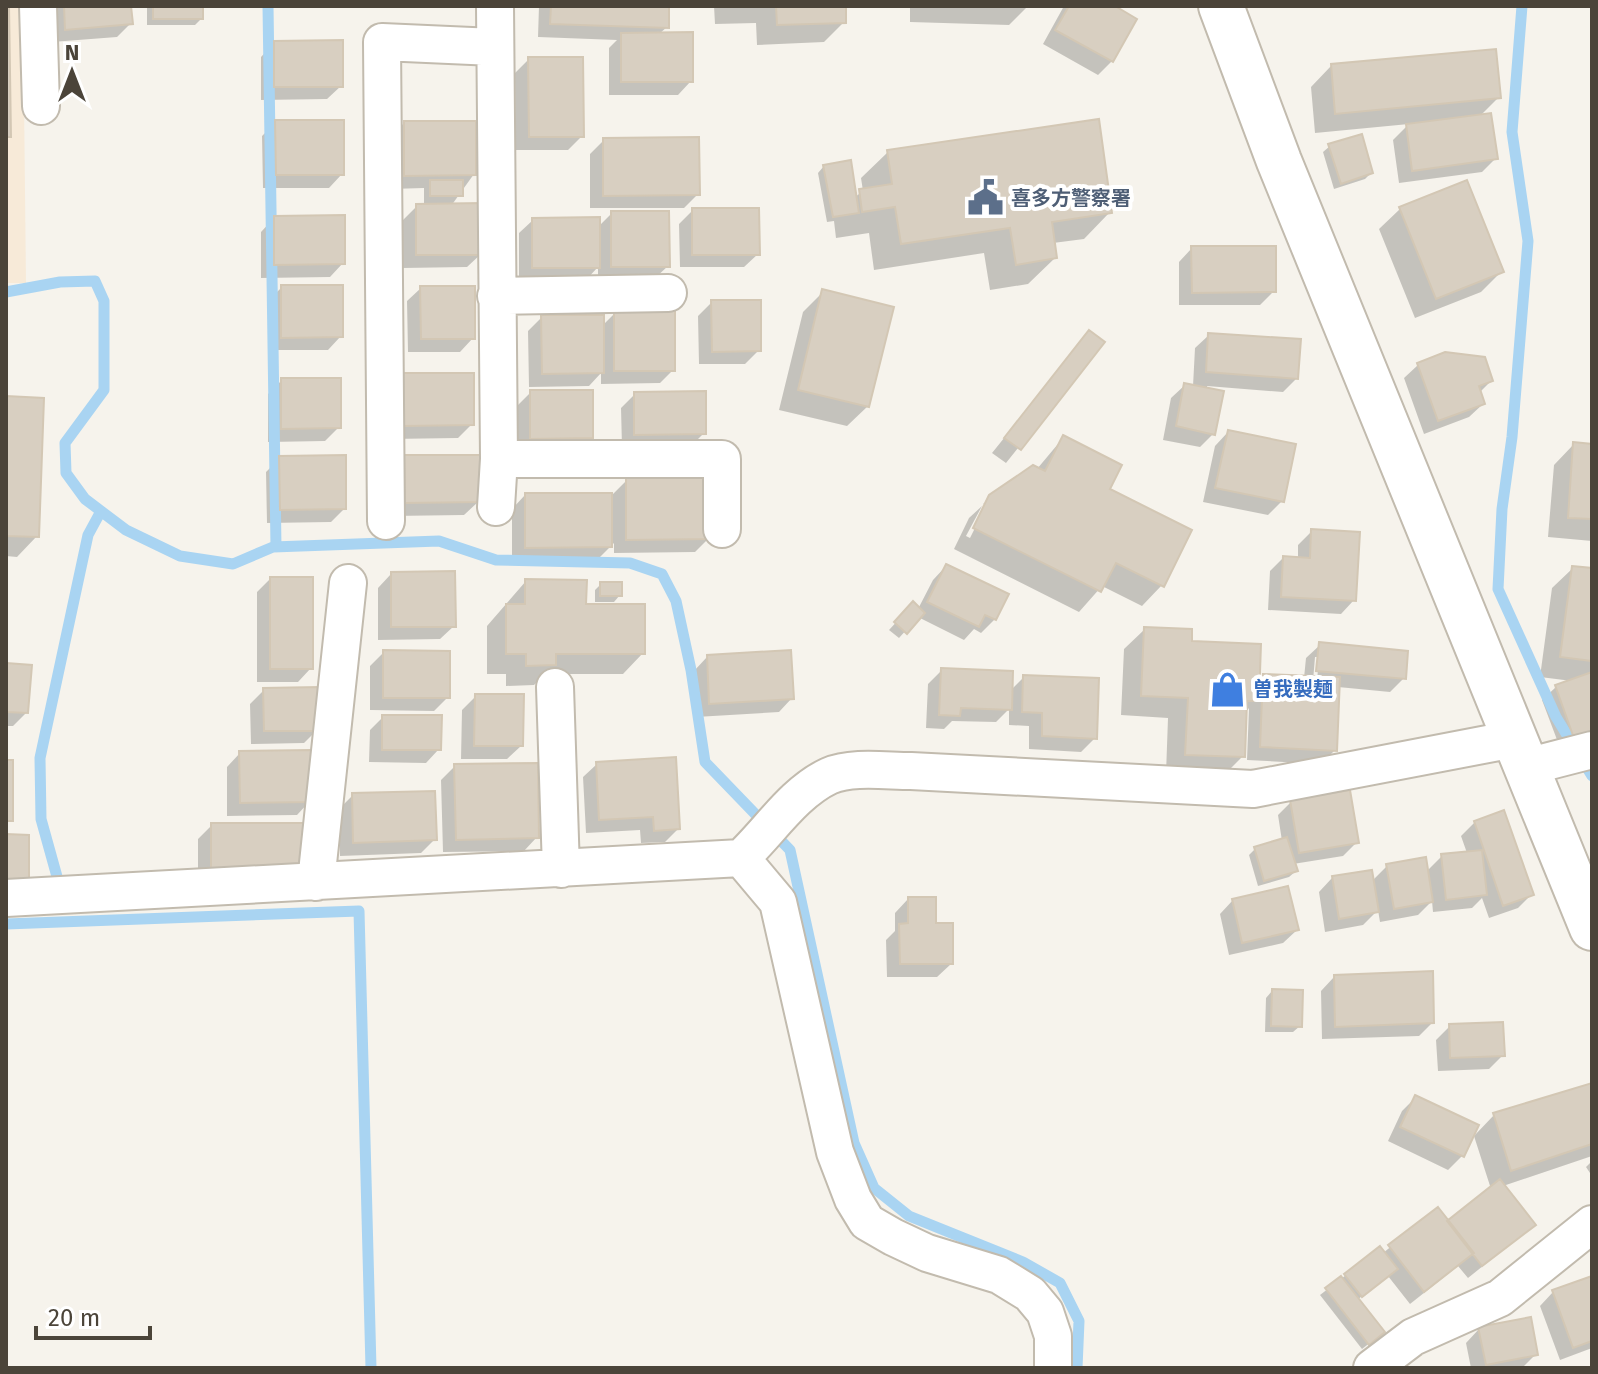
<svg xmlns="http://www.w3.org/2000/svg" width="1598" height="1374" viewBox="0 0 1598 1374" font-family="'Fira Sans','Noto Sans JP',sans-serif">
<rect width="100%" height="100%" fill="#f6f3ec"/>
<path fill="#f7ead8" d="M6 6H23L26 283H6Z"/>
<path fill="#0003" fill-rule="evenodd" d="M58 6H129L130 24 117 37 52 42 50 13Z
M147 6H201V19L195 25H147Z
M539 6H667V27L659 34 691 81 678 95H609V48L617 40 538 37Z
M714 6H844V22L824 42 757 45 756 23 715 24Z
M910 6H1028L1009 25 910 22Z
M1064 6H1110L1135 20 1112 61 1098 75 1043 44Z
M274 43 341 86 327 99 261 100V57Z
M529 59 582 136 568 150H516L515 73Z
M1331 66 1499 97 1480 116 1496 158 1482 172 1399 183 1393 140 1409 124 1315 133 1311 87Z
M276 122 342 174 329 188H263L262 136Z
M404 123 474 174 451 206 481 254 467 267 403 268V220L417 206H424V188L391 189V137Z
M604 140 698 194 684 208H590V154Z
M1330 146 1371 173 1365 179 1334 189 1323 152Z
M888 152 1110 212 1084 239 1053 243 1055 258 1028 284 990 290 984 253 874 270 869 233 836 238 834 221 827 222 818 173 824 166 855 197 863 191 861 178Z
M1466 182 1502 271 1481 292 1415 318 1379 229 1400 209Z
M693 210 758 254 744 267H680L679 224Z
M612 213 668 266 654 279H598V267L585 281H519V233L533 220 598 227Z
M274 218 343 263 330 277 261 278V232Z
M1192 248 1274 291 1260 305H1179V262Z
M282 287 341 336 328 350H268V301Z
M421 288 473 338 460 352H408L407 301Z
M823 292 868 406 847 426 779 410 803 312Z
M712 302 759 350 745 364H699L698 316Z
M615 313 673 370 660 383 601 384V373L589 386 529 387 528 331 542 317 602 326Z
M1089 333 1102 342 1006 463 992 453Z
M1209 335 1296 379 1283 392 1207 386 1213 434 1200 447 1163 440 1171 398 1185 385 1193 386 1195 348Z
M1418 365 1491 381 1479 393 1483 404 1469 417 1424 434 1404 378Z
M282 380 339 427 325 441 268 442V394Z
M389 389 472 424 458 438 390 439Z
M531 392 591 438 577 451 517 452V406Z
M635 394 704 433 690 447H622L621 408Z
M6 398 37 536 17 557 6 556Z
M1228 432 1282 501 1268 515 1203 502 1215 446Z
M1063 438 1107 490 1162 585 1142 606 1102 586 1079 612 954 549 969 518 982 506 966 536 970 538 987 504H983L1037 469Z
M1574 444 1592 446V541L1548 537 1554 465Z
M280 458 344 509 331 522 267 523 266 472Z
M405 458 478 502 464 515 392 516 391 471Z
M627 480 709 538 695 552 614 553V543L597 560 512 561V509L525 495H612Z
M1312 531 1354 600 1341 614 1268 610 1270 571 1283 558 1298 559V545Z
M946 566 995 619 981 633 974 629 964 640 918 617 899 638 889 630 913 604 918 609 933 580Z
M1573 568 1592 570V742L1562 753 1542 700 1556 687 1572 681 1540 677 1552 588Z
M391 574 454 626 440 639 378 640V588Z
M270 579 311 668 298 682H257V592Z
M526 581 584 606 643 653 623 674H545L534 685 506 686V674H487V626Z
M601 584 620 595 614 602H595V590Z
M1145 629 1190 642 1258 682 1264 676 1304 678 1306 658 1320 645 1404 678 1390 692 1338 687 1335 750 1321 764 1247 760 1249 708 1245 713 1243 756 1222 777 1166 774 1168 718 1121 715 1124 649ZM1315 657H1319L1317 681H1313Z
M384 652 448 697 434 711 370 710V666Z
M707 657 792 698 779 712 696 717 694 671Z
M6 665 26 713 13 726H6Z
M942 670 1010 691 1024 677 1095 738 1081 752 1029 749V726L1009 725V709L996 722 952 721 944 729 926 728 928 684Z
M264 690 317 730 304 743 251 744 250 704Z
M476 696 521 746 507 759H461L462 710Z
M383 717 439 749 426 763 369 762 370 730Z
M240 753 310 801 297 815 227 816V767Z
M597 764 678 829 665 842 641 843 640 830 586 833 583 777Z
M455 766 537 837 524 851 443 852 441 780Z
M353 795 435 839 421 853 340 856 339 809Z
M1291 802 1357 842 1343 856 1293 864 1296 871 1289 877 1258 886 1249 855 1255 849 1282 841 1278 815Z
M1475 822 1532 894 1518 908 1489 918 1482 898 1472 908 1433 912 1432 901 1418 915 1380 922 1378 910 1363 925 1325 932 1319 892 1332 878 1372 881 1387 866 1426 872 1442 856 1467 853 1461 836Z
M212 825H305L198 887V839Z
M908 899 951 964 937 977H887L886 940 895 931V913Z
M1233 900 1297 930 1283 943 1229 955 1220 914Z
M1334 977 1432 1023 1419 1036 1322 1039 1321 991Z
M1272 991 1300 1026 1293 1032H1265L1266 998Z
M1450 1026 1503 1055 1489 1069 1438 1071 1436 1040Z
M1592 1085V1156L1503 1186 1534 1225 1468 1278 1458 1266 1410 1304 1388 1276 1357 1300 1376 1338 1362 1349 1320 1295 1380 1249 1383 1253 1438 1209 1448 1222 1491 1189 1474 1136 1494 1115Z
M1416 1097 1462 1156 1448 1170 1388 1141 1402 1111Z
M1592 1161V1176L1586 1167Z
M1592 1278V1348L1560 1360 1540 1306 1553 1292Z
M1479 1329 1536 1354 1522 1368H1471L1466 1343Z"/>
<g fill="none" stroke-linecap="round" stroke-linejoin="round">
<path stroke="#a9d4f2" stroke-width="11" d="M268 6 276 547
M1522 6 1512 132 1528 241 1512 437 1502 509 1498 589 1556 717 1592 776
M6 292 60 282 95 281 104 301V390L65 443 66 473 85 499 126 530 180 556 233 564 273 547 439 541 496 560 630 563 662 574 676 601 691 670 705 762 790 850 854 1143 874 1188 909 1216 1023 1262 1060 1283 1079 1321 1077 1368
M61 891 41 819 40 758 88 535 101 511
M6 924 359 911 371 1368"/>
</g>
<path fill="#d8cfc1" stroke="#d3c7b4" stroke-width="2" d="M6 6H9L11 137H6Z
M64 6H131L133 24 65 30Z
M153 6H203V19H153Z
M551 6H669V28L550 24Z
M776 6H846V23L777 25Z
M1069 6H1115L1137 19 1113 62 1055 30Z
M693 32V82H621V33Z
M343 40V87H274V41Z
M1496 49 1501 98 1335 114 1331 64Z
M528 57H583L584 137H529Z
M1491 113 1498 159 1412 171 1406 124Z
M1099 119 1112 213 1052 222 1057 258 1016 265 1010 228 901 244 895 207 862 212 859 189 892 184 887 150Z
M275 120H344V175H276Z
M404 121H476V175L404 176Z
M1362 134 1373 173 1341 184 1328 144Z
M699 137 700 195 603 196V138Z
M851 160 859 213 833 217 823 165Z
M430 180H463V196H430Z
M1467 180 1504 272 1436 299 1399 207Z
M482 203 483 255H416V204Z
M692 208H759L760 255H692Z
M611 211H669L670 267H611Z
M345 215V264L274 265V216Z
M600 217V268H532V218Z
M1191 246H1276V292L1192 293Z
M281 285H343V337L281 338Z
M420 286H475V339H421Z
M822 289 894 307 869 407 798 390Z
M711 300H761V351L712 352Z
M675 310V371H614V311Z
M541 315H604V373L542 374Z
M1089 330 1105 342 1021 450 1004 438Z
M1208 333 1301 339 1298 379 1206 372Z
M1445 352 1485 357 1493 381 1479 386 1485 404 1438 421 1417 363Z
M402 373H474V425L403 426Z
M281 378H341V428L281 429Z
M1184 383 1224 391 1215 435 1176 426Z
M530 390H593V438L530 439Z
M706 391V434L634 435V392Z
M6 396 44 398 39 537 6 536Z
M1228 430 1296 444 1284 502 1215 488Z
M1063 435 1122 465 1110 489 1192 530 1164 587 1116 563 1101 592 973 528 989 495 1033 465 1045 471Z
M1573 442 1592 444V519L1568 518Z
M346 455V509L280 510 279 456Z
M404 455H480V502L405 503Z
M626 478H711V539L626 540Z
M525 493H612V547L525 548Z
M1311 529 1360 532 1356 601 1281 597 1283 556 1310 558Z
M946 564 1009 594 996 620 985 615 979 627 927 602Z
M1572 566 1592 568V661L1560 657Z
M455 571 456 627H391V572Z
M270 577H313V669H270Z
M525 579 587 580 586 604H645V654H556V665L526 666V654H506V604H525Z
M600 582H622V596H600Z
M913 601 925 613 907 634 894 622Z
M1144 627 1192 629V641L1261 644 1259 701H1247L1245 757 1185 755 1188 698 1141 696Z
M1319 642 1408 651 1406 679 1316 671Z
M383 650 450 651V698H383Z
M791 650 794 699 709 704 707 655Z
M6 663 32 665 28 713 6 712Z
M941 668 1013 671 1012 710 961 708 960 716 939 715Z
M1592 672V735L1575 741 1555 685Z
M1263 674 1340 677 1337 751 1260 747Z
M1023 675 1099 678 1097 739 1042 736V713L1022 712Z
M319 687V731H264L263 688Z
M475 694H524L523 746H474Z
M382 715H442L441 750H382Z
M311 750 312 802 240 803 239 751Z
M676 757 680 829 654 831 653 817 599 820 596 762Z
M6 760H13V821H6Z
M538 763 539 838 456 840 454 764Z
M1350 790 1359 843 1299 853 1290 800Z
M435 791 437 840 353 843 352 793Z
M1504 810 1534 895 1503 906 1474 821Z
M211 823H307V874H211Z
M6 834 29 835V882H6Z
M1287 837 1298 871 1264 881 1254 847Z
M1482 850 1487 895 1446 900 1441 854Z
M1426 857 1433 902 1394 909 1386 864Z
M1372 870 1379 912 1339 919 1332 876Z
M1288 886 1299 930 1242 943 1232 899Z
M908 897H936V923H953V964H900L899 924 908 923Z
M1433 971 1434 1023 1335 1027 1334 975Z
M1272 989 1303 990 1302 1027 1271 1026Z
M1503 1022 1505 1056 1450 1058 1449 1024Z
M1592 1083V1144L1511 1171 1493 1113Z
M1415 1095 1479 1125 1464 1157 1400 1127Z
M1500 1179 1536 1225 1482 1266 1447 1221Z
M1438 1207 1474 1253 1424 1292 1388 1245Z
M1380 1246 1398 1269 1362 1297 1344 1274Z
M1341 1276 1385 1332 1369 1345 1325 1288Z
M1592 1276V1341L1573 1348 1552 1290Z
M1531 1317 1538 1355 1486 1365 1478 1327Z"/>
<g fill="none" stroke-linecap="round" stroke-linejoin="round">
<defs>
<path id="minor" d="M38 6 41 106
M495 6 499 459 496 507
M496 296 668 293
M499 459H722V529
M386 521 382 42 494 47
M555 687 561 869
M1526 767 1592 750
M741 858 778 902 835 1152 853 1199 867 1222 893 1237 927 1253 999 1275 1030 1294 1045 1312 1053 1336V1368
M316 882 348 583
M6 898 741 858C769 832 793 793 829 776 852 766 886 771 911 771L1253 789 1514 739
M1372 1368 1413 1337 1500 1298 1592 1224"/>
<path id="tertiary" d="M1221 6 1279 161 1592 928"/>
</defs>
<use href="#minor" stroke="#c2bbae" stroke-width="40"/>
<use href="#tertiary" stroke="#c2bbae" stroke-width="48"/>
<use href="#minor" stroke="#fff" stroke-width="36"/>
<use href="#tertiary" stroke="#fff" stroke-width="44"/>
</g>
<defs>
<symbol id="civic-bare" viewBox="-9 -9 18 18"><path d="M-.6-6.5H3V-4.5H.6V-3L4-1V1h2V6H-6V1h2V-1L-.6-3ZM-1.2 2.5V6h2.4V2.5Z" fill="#5c6f8a" stroke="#fff" stroke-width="2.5" paint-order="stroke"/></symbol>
<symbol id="shop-bare" viewBox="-9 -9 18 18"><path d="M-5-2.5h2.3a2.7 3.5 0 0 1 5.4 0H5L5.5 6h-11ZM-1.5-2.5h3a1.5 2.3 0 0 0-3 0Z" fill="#3f7fe0" stroke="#fff" stroke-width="2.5" paint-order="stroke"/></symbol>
</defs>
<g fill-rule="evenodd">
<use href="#civic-bare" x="960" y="172" width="51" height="51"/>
<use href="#shop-bare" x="1202" y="664" width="51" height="51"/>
</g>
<g text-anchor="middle" stroke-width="8" stroke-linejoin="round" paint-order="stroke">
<g font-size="20" font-weight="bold" fill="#4e5e75" stroke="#fff" text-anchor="start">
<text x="1011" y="205">喜多方警察署</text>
</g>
<g font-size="20" font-weight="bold" fill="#366cbe" stroke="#fff" text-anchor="start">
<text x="1253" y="696">曽我製麺</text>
</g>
</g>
<rect width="1598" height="1374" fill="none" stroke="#4b4439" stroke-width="16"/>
<g transform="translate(72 72)" stroke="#ffffff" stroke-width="6" paint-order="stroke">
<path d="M0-6L14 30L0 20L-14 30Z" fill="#4b4439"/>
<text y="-12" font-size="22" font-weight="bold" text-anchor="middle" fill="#4b4439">N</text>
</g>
<path d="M36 1326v12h114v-12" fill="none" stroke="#4b4439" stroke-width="4"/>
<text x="48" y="1326" font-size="24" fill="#4b4439" stroke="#ffffff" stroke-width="6" paint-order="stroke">20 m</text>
</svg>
